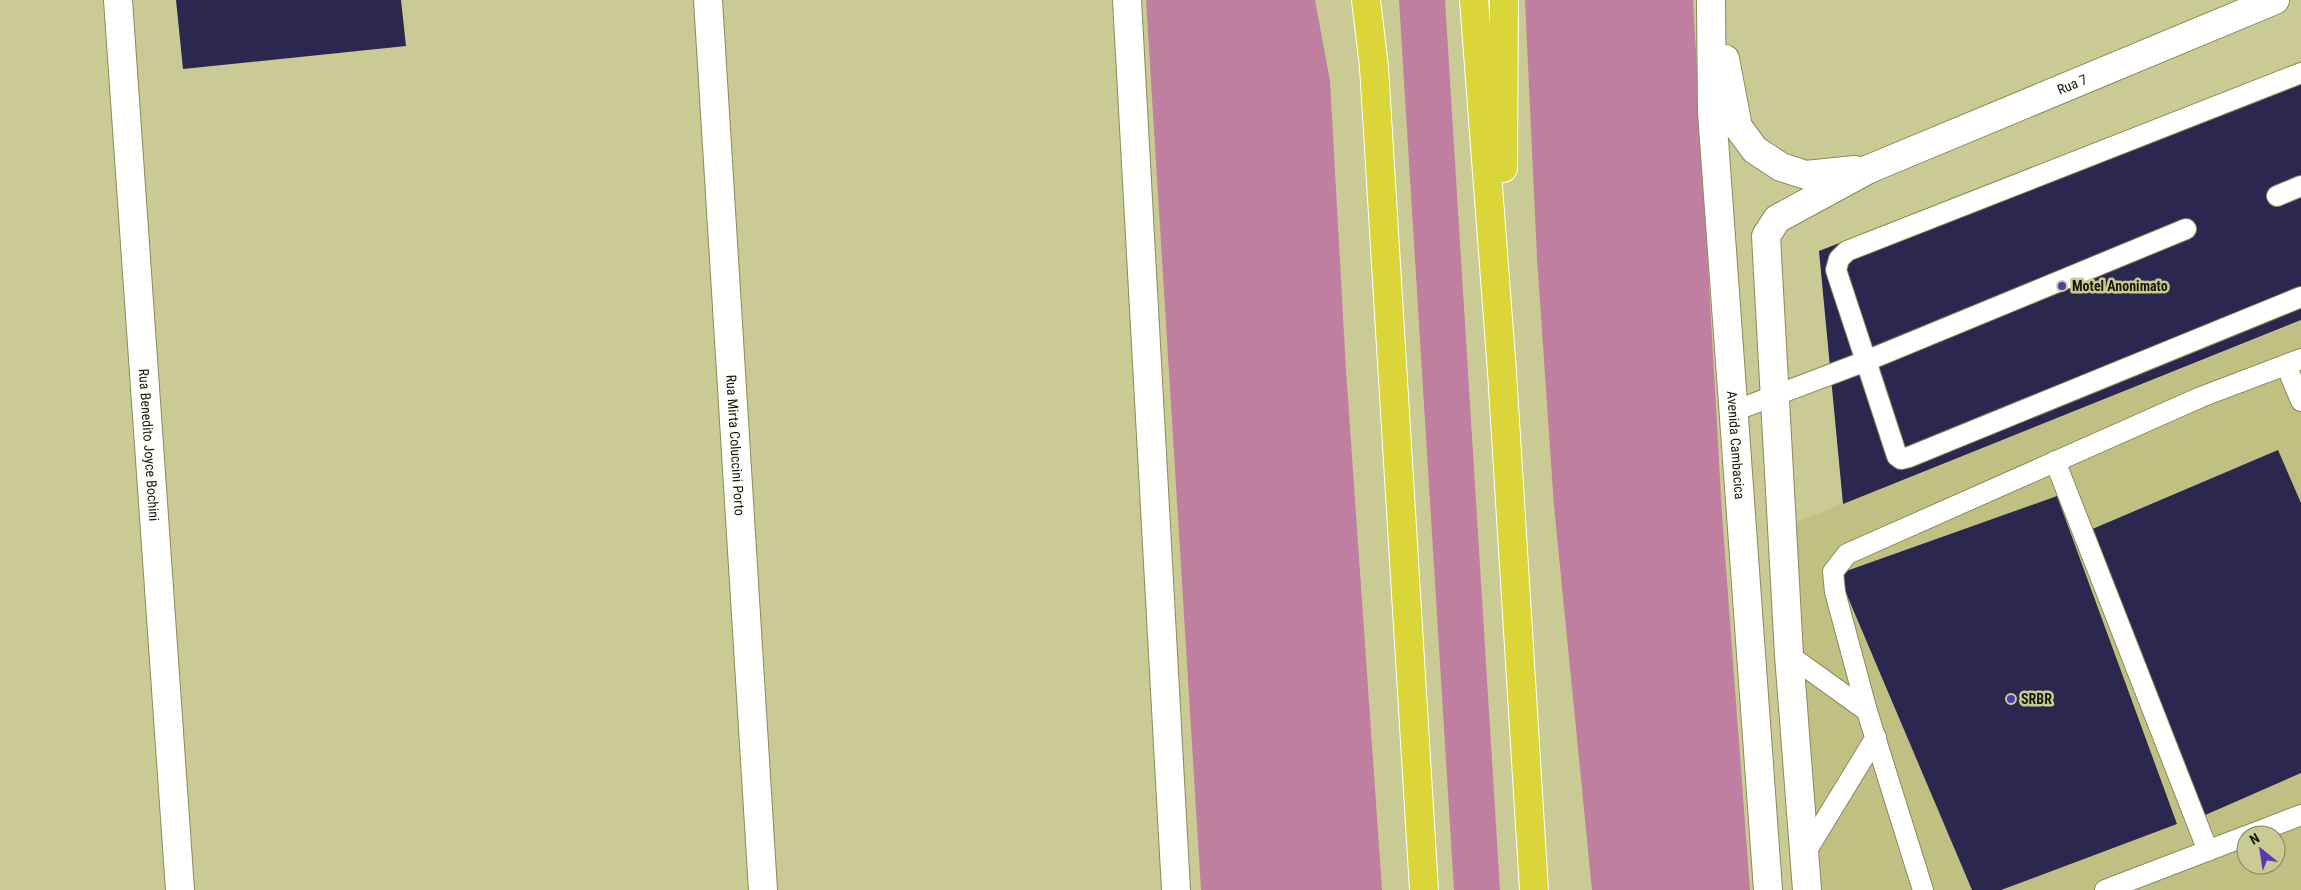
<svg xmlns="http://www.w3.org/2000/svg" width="2301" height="890" viewBox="0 0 2301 890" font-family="'Roboto Condensed',sans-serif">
<rect width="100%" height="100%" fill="#caca95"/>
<path fill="#c0c083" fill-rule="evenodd" d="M2301 321V890H1814L1784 527ZM2246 835H2276V865H2246Z"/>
<path fill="#c07ea0" d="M1146 0H1315L1330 81 1346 370 1382 890H1201Z
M1399 0H1445L1500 890H1454Z
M1525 0H1693L1722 514 1750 890H1592L1554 506 1537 258Z"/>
<path fill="#2c274e" d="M176 0H401L406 46 183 69Z
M2301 62V320L1843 504 1819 251Z
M2278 450 2301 503V773L2203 816 2090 530Z
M2057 496 2177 824 2001 890H1972L1838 574Z"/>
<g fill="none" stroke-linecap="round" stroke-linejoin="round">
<defs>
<path id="service" d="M2277 196 2301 186
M2186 229 1866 361 1897 456 1901 459 1909 457 2301 297
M2286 365 2301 401
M1734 411 1866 361 1836 270 1839 259 1847 251 2301 73
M2055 461 2208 851
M1789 655 1867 711
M2249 835 2301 815
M1804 855 1876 737
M1923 890 1867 711 1835 592 1833 572 1847 554 2201 397 2301 359
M2105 890 2246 836"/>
<g id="minor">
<path id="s1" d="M118 0 180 890"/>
<path id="s2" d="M708 0 763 890"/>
<path d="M1127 0 1176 890"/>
<path id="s3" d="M1869 169 2275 0"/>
</g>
<g id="tertiary">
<path id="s4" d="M1711 0 1712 112 1768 890"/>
<path d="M1725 59 1738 127 1755 150 1781 167 1806 175 1855 170"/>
<path d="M1807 890 1789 655 1766 236 1777 219 1869 169"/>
</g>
<path id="motorway" d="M1366 0 1374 67 1424 890
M1474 0 1502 372 1534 890
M1503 168 1504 0"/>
</defs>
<use href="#service" stroke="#8b8b58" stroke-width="22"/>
<use href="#minor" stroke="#8b8b58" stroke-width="30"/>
<use href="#tertiary" stroke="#8b8b58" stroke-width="30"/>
<use href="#motorway" stroke="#fff" stroke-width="30"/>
<use href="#service" stroke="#fff" stroke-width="20"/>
<use href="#minor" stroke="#fff" stroke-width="28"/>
<use href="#tertiary" stroke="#fff" stroke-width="28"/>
<use href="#motorway" stroke="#dad639" stroke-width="28"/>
</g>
<g fill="#563ab2" stroke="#caca95" stroke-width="2">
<circle cx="2062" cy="286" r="5"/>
<circle cx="2011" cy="699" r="5"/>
</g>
<g text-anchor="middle" stroke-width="5" stroke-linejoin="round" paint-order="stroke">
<g font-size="14" fill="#181804" stroke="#caca95">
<text dy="5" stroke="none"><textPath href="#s3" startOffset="220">Rua 7</textPath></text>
<text dy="5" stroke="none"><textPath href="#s1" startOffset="446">Rua Benedito Joyce Bochini</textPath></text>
<text dy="5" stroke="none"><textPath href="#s2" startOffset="446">Rua Mirta Coluccini Porto</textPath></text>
<text dy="5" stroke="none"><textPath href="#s4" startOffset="446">Avenida Cambacica</textPath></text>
</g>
<g font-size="14" font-weight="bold" fill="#181804" stroke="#caca95" text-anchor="start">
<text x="2072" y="291">Motel Anonimato</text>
<text x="2021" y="704">SRBR</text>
</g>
</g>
<g transform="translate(2261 850) rotate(330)"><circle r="24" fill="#caca95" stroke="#83835b"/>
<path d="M0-4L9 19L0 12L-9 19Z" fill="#563ab2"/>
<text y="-8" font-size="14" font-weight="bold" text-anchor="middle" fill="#181804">N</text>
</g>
</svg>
